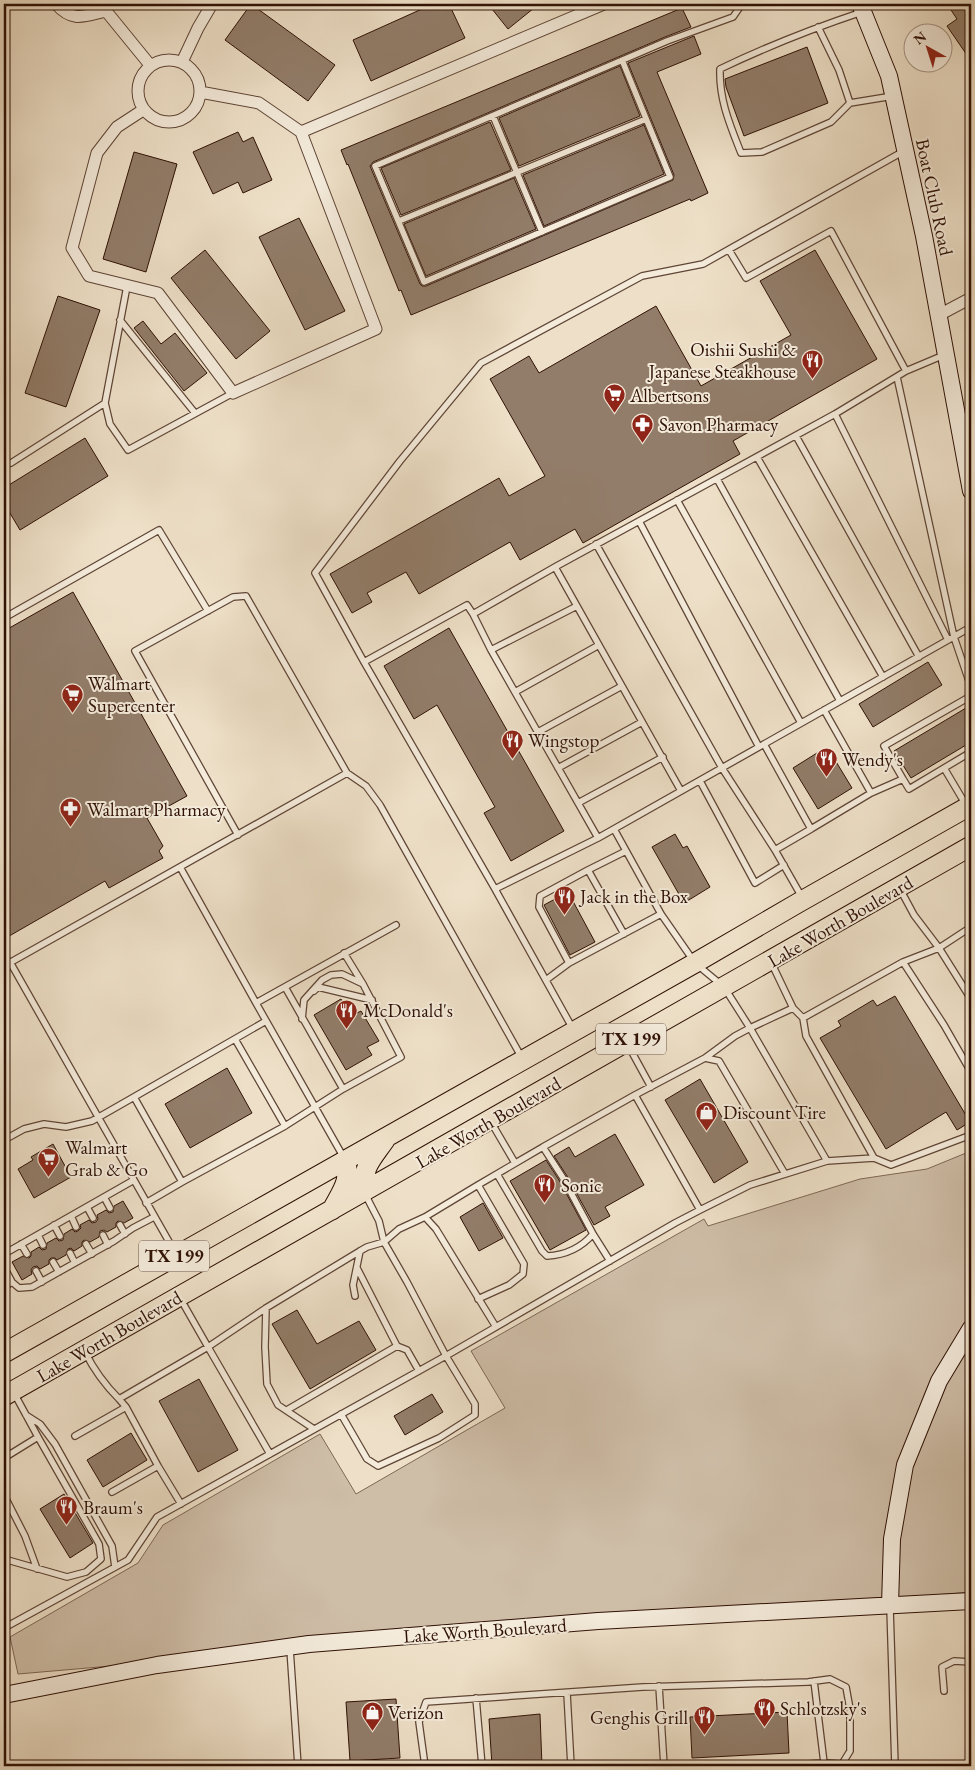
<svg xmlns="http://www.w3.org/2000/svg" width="975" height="1770" viewBox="0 0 975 1770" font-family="'EB Garamond',serif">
<rect width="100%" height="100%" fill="#eee0c8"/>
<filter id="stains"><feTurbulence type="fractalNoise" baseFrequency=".004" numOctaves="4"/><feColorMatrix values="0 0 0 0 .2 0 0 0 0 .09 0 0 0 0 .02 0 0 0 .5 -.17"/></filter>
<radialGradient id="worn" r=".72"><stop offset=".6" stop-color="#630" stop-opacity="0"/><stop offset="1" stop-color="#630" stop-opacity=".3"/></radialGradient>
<path fill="#cebda7" stroke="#7e6756" d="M971 1151V1592L18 1674 10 1637 138 1563 163 1525 320 1434 356 1494 505 1408 471 1351 704 1219 708 1226 860 1179 927 1169Z"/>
<path fill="#927d6a" stroke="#2f1105" d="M251 4 335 65 308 101 225 40Z
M433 4H449L465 38 371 81 353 40Z
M488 4H539L508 29Z
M947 4H971V61L947 26 957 19Z
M682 8 691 27 665 37 373 162 370 166 420 284 422 286H426L673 180 674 175 628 63 694 36 701 54 657 72 708 193 691 201 690 199 411 315 401 290 399 291 348 164 347 165 341 150Z
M807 47 828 103 744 136 726 87 725 79Z
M620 66 640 116 519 166 499 118Z
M490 122 511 170 401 215 381 168Z
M644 125 664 174 544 226 523 175Z
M238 132 243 142 253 137 272 180 243 193 238 182 213 194 193 152Z
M134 152 177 164 146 272 103 259Z
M514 178 536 229 426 276 404 224Z
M299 218 345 311 305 330 259 237Z
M205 250 270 331 236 359 171 278Z
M815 250 877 359 733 441 740 454 583 543 575 529 520 560 510 542 419 594 406 572 367 593 372 602 352 613 330 574 499 478 509 496 545 476 490 379 529 356 539 373 656 306 701 386 791 335 760 281Z
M58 296 100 310 66 407 25 393Z
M143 321 161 344 175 333 207 373 184 391 134 328Z
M85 438 108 476 20 530 4 503V488Z
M73 592 187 796 147 818 163 846 159 851 163 858 109 888 105 881 4 939V631Z
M449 628 564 831 511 861 484 813 495 807 437 705 414 719 384 666Z
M928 662 942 685 873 727 859 704Z
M971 705V742L911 778 894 751Z
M817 753 822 761 832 755 852 788 818 809 793 768Z
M675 834 683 848 687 846 710 887 684 903 652 847Z
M568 892 595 942 570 955 544 905Z
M895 996 970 1122 957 1130 946 1112 886 1149 820 1038 841 1026 838 1021 873 1000 877 1006Z
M341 999 351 1016 361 1011 379 1041 367 1047 372 1055 346 1070 314 1015Z
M227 1068 252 1113 190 1148 165 1104Z
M700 1079 748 1162 714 1183 665 1100Z
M615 1134 644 1185 605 1207 610 1216 594 1225 567 1176 554 1156 569 1147 575 1157Z
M53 1144 71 1177 34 1198 18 1169 33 1160 31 1157Z
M546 1160 559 1180 586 1230 550 1250 510 1181Z
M123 1201 133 1218 124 1223 118 1221 116 1223V1227L107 1232 104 1230 100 1231 99 1237 90 1242 84 1240 82 1242V1246L74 1251 71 1248 68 1249 66 1255 57 1260 55 1258H51L49 1260V1264L40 1269 37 1266 33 1267 31 1270 32 1274 22 1280 12 1262 23 1256 29 1258 31 1256V1252L39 1247 42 1250 46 1249 47 1243 56 1238 59 1241 63 1240 64 1234 72 1229 75 1232 78 1231 81 1228 80 1225 89 1220 92 1223 96 1222 98 1219 97 1215 106 1210 109 1213 113 1212 114 1206Z
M483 1203 503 1238 479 1251 460 1217Z
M297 1310 317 1344 359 1321 376 1350 310 1389 272 1324Z
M199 1379 238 1450 198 1472 159 1401Z
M432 1394 443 1412 405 1435 394 1416Z
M131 1433 147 1460 103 1487 87 1460Z
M64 1494 93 1543 70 1558 40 1509Z
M396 1699 400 1758 350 1761 346 1702Z
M787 1712 789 1753 692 1758 690 1717Z
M540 1714 542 1766H492L489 1719Z"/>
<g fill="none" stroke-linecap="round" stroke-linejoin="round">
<defs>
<path id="service" d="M818 27 839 70 850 103 831 122 762 152 741 153C730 125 719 100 720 69 768 46 811 29 862 12
M622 60 670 177 424 282 375 166 667 41 733 17 742 4
M850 103 893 96
M493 116 542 232
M399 221 646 119
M729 250 746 278 831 231 906 371
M127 286 105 403 110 424 128 450 233 393
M120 320 195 413
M944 355 906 371 835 414 555 567 473 614 491 650 598 838 971 627
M897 377 954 637 971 687
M835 414 948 640
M796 436 919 657
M757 457 883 677
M11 463 105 403
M717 479 840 701
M677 500 801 723
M639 521 759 747
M596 544 722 768 775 850 803 899
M555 567 681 791
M473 614 467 605 364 662 495 889 598 838
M4 618 159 530 208 611
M491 650 577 606
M364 662 315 573 400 461 481 363 642 276 703 264 904 151
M515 692 599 645
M538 732 622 686
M764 744 811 829 871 793 824 710
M558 768 642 722
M944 768 966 805
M903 779 909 789 971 752
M700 781 755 883 784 865
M871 793 903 779 884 746 971 696
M578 803 663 757
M614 829 661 914 695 963 724 987 750 1028 793 1008 803 1018
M238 835 135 651 233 597 246 596 347 773 366 786 380 805 522 1058
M775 850 811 829
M180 867 256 1003
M588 870 626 851
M495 889 573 1029
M900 889 914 915 939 948 903 962
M971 927 939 948 971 999
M624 934 588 870 540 896 539 907 569 963 661 914
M10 962 176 1254
M771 962 793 1008
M4 966 347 773
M546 980 569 963
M285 987 343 1089
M314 991 318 987 372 1000
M302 1019 304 1000 322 980 331 975 342 974 363 984
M266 1021 134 1097 182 1182 285 1126 343 1089 401 1057 363 984 344 953
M235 1039 285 1126
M628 1045 651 1087
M705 1058 735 1036 750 1028 827 1161
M971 1072 944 1025 903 962 803 1018 806 1036 874 1158 891 1165 971 1135
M635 1095 705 1058 719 1061 785 1174
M491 1122 515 1163
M4 1140 24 1129 44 1124 66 1127 92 1121 134 1097
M543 1147 635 1095 700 1210
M344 1158 256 1003 396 925
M478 1185 543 1147 563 1178 593 1234C581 1248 567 1255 547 1256L542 1251 497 1174
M365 1194 379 1221 384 1242 399 1229 425 1217 436 1229 496 1327
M104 1197 110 1208
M146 1203 182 1182
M87 1207 93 1218
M71 1216 76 1227
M425 1217 478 1185 524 1264 523 1274 509 1285 478 1299
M54 1225 60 1236
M120 1225 125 1234
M593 1234 610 1261
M38 1235 43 1245
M103 1235 108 1245
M21 1244 27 1254
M86 1244 92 1254
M70 1253 75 1263
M4 1254 134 1180
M53 1262 59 1272
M4 1267 12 1282 19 1288 32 1287 114 1241 133 1228 154 1217
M357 1268 397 1346 407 1350 419 1371
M36 1271 42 1282
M4 1287 12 1282
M355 1296 353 1285 360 1251
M180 1298 208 1347 266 1308 360 1251 367 1247 384 1242 407 1282 446 1356 475 1404V1415L439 1438 378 1466 367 1459 341 1414
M266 1308 265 1347 267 1384 278 1405 314 1429
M85 1352C94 1370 105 1385 119 1399
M14 1393 38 1437
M126 1407 119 1399 208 1347 270 1454
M287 1410 397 1346
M26 1415 40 1424 55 1444 112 1546 115 1567
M75 1436 126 1407 158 1466
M4 1458 38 1437 99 1544 101 1559 86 1572 67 1577 4 1559
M112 1492 158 1466 181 1504
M4 1495 25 1536 37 1569
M890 1608 895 1766
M4 1628 128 1560 157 1517 451 1353 675 1223 700 1210 750 1185 827 1161 874 1158
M290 1649 298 1766
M814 1681 824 1763
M659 1686 664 1766
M944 1691 942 1667 954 1661 971 1662
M567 1693 571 1766
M476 1698 482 1766
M425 1766 419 1722 426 1702 643 1687 808 1682 830 1679 846 1687 850 1709V1751L842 1764
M777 1766 824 1763 842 1764V1766"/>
<path id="minor" d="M56 4C73 23 84 16 106 11
M102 4 106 11 150 65
M138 91a31 31 0 1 1 62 0a31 31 0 1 1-62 0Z
M182 62 198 28 212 4
M200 92 259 103 301 132 604 4
M143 110 117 127 97 153 72 248 89 276 158 293 233 393 376 329 301 132
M939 315 971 298"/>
<path id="secondary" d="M860 4 889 76 924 236 971 491
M890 1605 892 1539 905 1465 939 1381 971 1328
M4 1695 157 1665 309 1644 598 1621 971 1601"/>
<path id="trunk" d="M364 1192C362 1167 371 1160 385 1140
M332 1210C341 1192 352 1180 345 1160
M4 1353 695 963 798 903 971 805
M4 1396 971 846"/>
</defs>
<use href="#service" stroke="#5f4536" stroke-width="8"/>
<use href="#minor" stroke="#5f4536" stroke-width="13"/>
<use href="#secondary" stroke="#2f1105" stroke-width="18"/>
<use href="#trunk" stroke="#2f1105" stroke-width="21"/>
<use href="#service" stroke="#f4ebdb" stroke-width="5.5"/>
<use href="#minor" stroke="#f4ebdb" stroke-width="11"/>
<use href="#secondary" stroke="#f4ebdb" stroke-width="16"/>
<use href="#trunk" stroke="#eee0c8" stroke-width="19"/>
</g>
<defs>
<symbol id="restaurant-pin" viewBox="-11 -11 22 30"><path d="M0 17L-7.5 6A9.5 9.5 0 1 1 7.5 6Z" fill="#8f2418" stroke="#f4ebdb"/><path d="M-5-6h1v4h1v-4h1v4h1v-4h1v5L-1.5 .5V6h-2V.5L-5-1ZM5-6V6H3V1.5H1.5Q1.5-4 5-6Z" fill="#fff"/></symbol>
<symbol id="supermarket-pin" viewBox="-11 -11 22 30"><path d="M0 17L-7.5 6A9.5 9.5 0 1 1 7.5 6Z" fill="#8f2418" stroke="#f4ebdb"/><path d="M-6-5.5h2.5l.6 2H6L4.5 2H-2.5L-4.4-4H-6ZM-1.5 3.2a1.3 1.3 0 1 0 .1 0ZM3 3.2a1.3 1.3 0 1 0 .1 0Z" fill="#fff"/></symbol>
<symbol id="pharmacy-pin" viewBox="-11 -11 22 30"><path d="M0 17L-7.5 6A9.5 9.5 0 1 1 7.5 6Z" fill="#8f2418" stroke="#f4ebdb"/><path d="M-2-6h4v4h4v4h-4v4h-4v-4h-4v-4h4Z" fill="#fff"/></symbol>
<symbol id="shop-pin" viewBox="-11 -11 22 30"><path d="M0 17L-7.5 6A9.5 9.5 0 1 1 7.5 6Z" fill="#8f2418" stroke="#f4ebdb"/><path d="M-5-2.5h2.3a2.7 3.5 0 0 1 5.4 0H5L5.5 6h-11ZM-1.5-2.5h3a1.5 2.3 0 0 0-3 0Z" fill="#fff"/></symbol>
</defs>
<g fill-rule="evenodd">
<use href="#restaurant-pin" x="800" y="348" width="25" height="34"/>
<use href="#supermarket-pin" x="602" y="382" width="25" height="34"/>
<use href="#pharmacy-pin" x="630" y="412" width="25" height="34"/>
<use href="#supermarket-pin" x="60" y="682" width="25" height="34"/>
<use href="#restaurant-pin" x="500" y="728" width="25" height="34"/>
<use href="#restaurant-pin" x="814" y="746" width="25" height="34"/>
<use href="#pharmacy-pin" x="58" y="796" width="25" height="34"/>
<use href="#restaurant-pin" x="552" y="884" width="25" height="34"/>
<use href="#restaurant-pin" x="334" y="998" width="25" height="34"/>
<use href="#shop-pin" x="694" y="1100" width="25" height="34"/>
<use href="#supermarket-pin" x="36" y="1146" width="25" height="34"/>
<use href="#restaurant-pin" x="532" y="1172" width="25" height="34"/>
<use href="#restaurant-pin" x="54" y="1494" width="25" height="34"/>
<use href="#restaurant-pin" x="752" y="1696" width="25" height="34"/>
<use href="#shop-pin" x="360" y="1700" width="25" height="34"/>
<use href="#restaurant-pin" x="692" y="1704" width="25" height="34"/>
</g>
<g text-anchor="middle" stroke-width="4" stroke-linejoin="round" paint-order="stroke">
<g fill="#f4ebdb" stroke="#6a5245" stroke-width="1">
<rect x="596" y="1023.5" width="70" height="31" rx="4"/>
<rect x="139" y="1240.5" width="70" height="31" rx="4"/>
</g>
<g font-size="18" font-weight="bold" fill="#2f1105">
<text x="631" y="1045">TX 199</text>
<text x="174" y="1262">TX 199</text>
</g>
<g font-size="19" fill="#2f1105" stroke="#f4ebdb">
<text transform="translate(935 197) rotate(78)" y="7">Boat Club Road</text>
<text transform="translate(840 921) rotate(-30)" y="7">Lake Worth Boulevard</text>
<text transform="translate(488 1122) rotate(-30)" y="7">Lake Worth Boulevard</text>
<text transform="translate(109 1336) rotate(-30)" y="7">Lake Worth Boulevard</text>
<text transform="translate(485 1630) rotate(-4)" y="7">Lake Worth Boulevard</text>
</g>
<g font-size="19" fill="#2f1105" stroke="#f4ebdb" text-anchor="start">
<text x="796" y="356" text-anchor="end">Oishii Sushi &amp;<tspan x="796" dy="22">Japanese Steakhouse</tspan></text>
<text x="630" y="402">Albertsons</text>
<text x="659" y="431">Savon Pharmacy</text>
<text x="88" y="690">Walmart<tspan x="88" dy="22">Supercenter</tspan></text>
<text x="528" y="747">Wingstop</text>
<text x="842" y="766">Wendy's</text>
<text x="87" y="816">Walmart Pharmacy</text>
<text x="580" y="903">Jack in the Box</text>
<text x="363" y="1017">McDonald's</text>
<text x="723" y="1119">Discount Tire</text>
<text x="65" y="1154">Walmart<tspan x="65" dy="22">Grab &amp; Go</tspan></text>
<text x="561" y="1192">Sonic</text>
<text x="83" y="1514">Braum's</text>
<text x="780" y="1715">Schlotzsky's</text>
<text x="388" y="1719">Verizon</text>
<text x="688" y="1724" text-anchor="end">Genghis Grill</text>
</g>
</g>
<rect width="975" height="1770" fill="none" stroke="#eee0c8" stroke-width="20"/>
<rect x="5" y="5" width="965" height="1760" fill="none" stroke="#2f1105" stroke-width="2.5"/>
<rect x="10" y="10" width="955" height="1750" fill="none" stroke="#2f1105"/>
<g transform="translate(928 48) rotate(321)"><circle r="24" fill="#f4ebdb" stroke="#a59485"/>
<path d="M0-4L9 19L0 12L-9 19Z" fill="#8f2418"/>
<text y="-8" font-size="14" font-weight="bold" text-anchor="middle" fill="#2f1105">N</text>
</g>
<rect width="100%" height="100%" filter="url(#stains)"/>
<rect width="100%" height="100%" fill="url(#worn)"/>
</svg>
